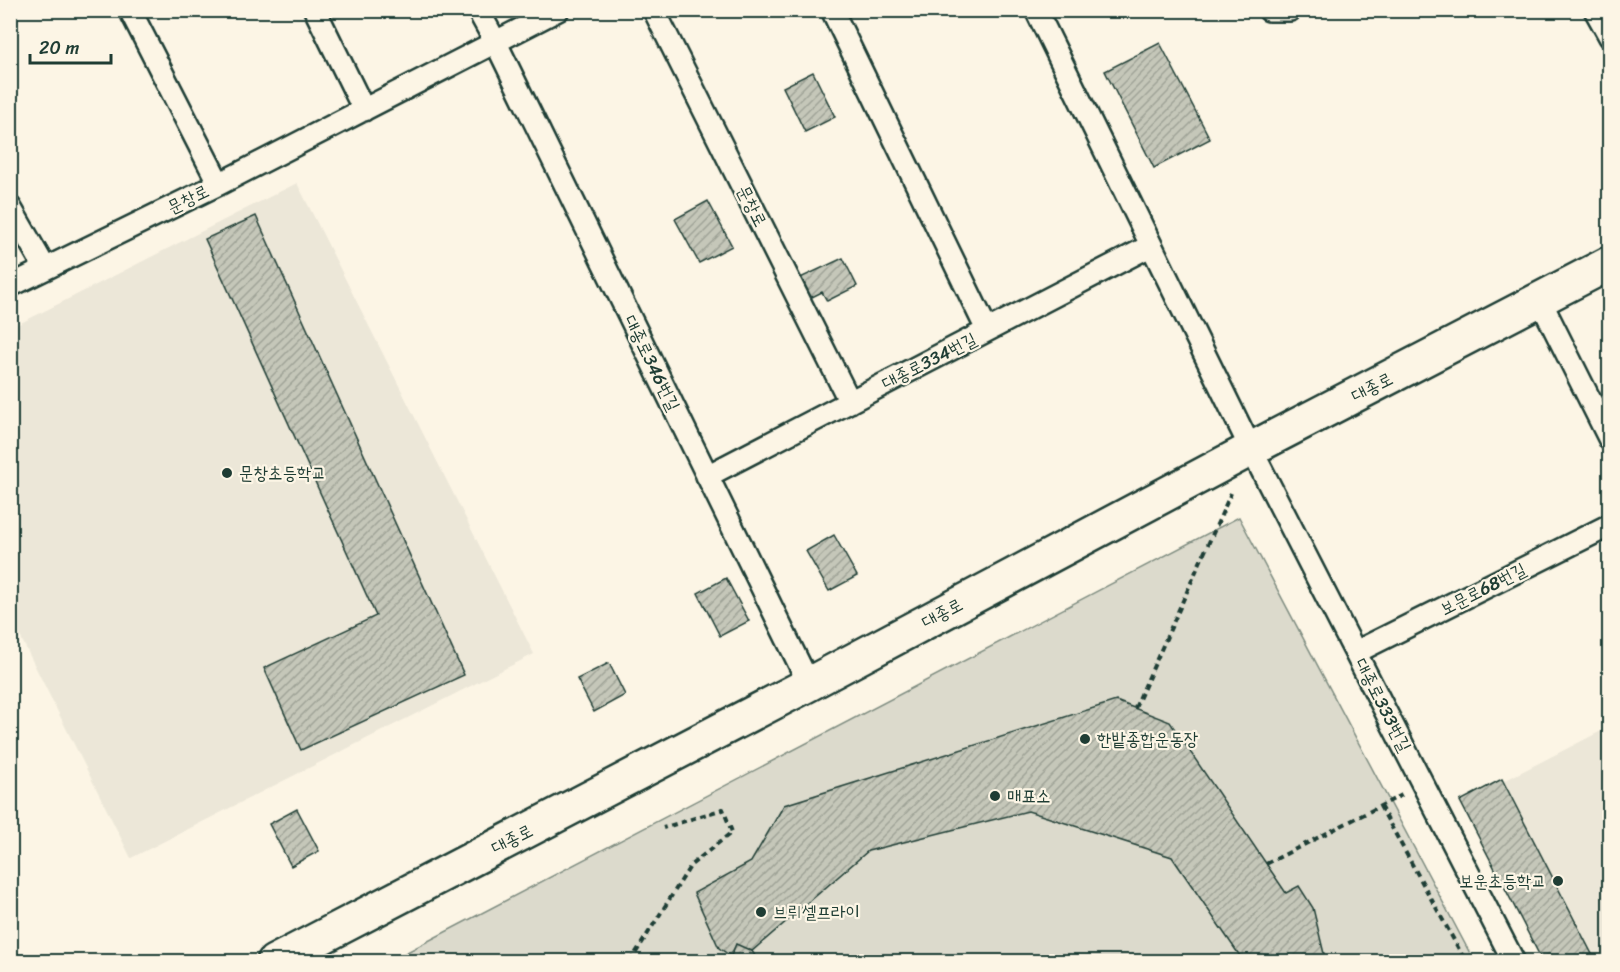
<svg xmlns="http://www.w3.org/2000/svg" width="1620" height="972" viewBox="0 0 1620 972" font-family="Sriracha,'Poor Story',sans-serif">
<defs>
<pattern id="building-hatch" width="6" height="6" patternUnits="userSpaceOnUse" patternTransform="scale(1.5)"><rect width="6" height="6" fill="#c5c7b9"/><path d="M-1 1l2-2M0 6l6-6M5 7l2-2" fill="none" stroke="#9fa397"/></pattern>
</defs>
<rect width="100%" height="100%" fill="#fcf5e5"/>
<filter id="ink" filterUnits="userSpaceOnUse"><feTurbulence type="fractalNoise" baseFrequency=".0167" numOctaves="2"/><feDisplacementMap in="SourceGraphic" scale="12" xChannelSelector="R" yChannelSelector="G"/><feConvolveMatrix kernelMatrix="1 2 1 2 8 2 1 2 1" color-interpolation-filters="sRGB"/></filter>
<g filter="url(#ink)">
<path fill="#ece7d8" d="M297 183 534 654 131 858 11 618V328Z
M1609 727V961H1547L1465 801Z"/>
<path fill="#dcdacc" stroke="#7e8c80" stroke-width="1.5" d="M1239 517 1474 961 388 962Z"/>
<path fill="url(#building-hatch)" stroke="#1f3d34" stroke-width="1.5" d="M1160 43 1210 139 1154 168 1105 71Z
M813 72 835 117 805 132 783 87Z
M708 201 732 246 699 263 675 219Z
M256 216 464 675 301 750 264 668 376 616 205 239Z
M843 258 857 286 827 301 822 292 808 299 798 279Z
M834 535 857 576 829 591 806 551Z
M726 578 749 621 720 636 698 593Z
M609 663 625 695 594 712 577 679Z
M1116 701 1170 722 1286 893 1299 886 1313 908 1326 962H1244L1172 857 1028 811 868 851 752 951 736 944 731 956 719 948 694 893 751 862 784 805Z
M1502 779 1596 962H1543L1460 801Z
M297 809 319 851 291 866 269 824Z
M736 944 752 951 759 962H728Z"/>
<g fill="none" stroke-linecap="round" stroke-linejoin="round">
<defs>
<path id="street" d="M130 10 219 184
M315 10 364 110
M478 10 496 43 809 684
M654 10 850 402
M832 10 987 330
M1036 10 1251 449 1514 962
M1269 10H1290
M1595 10 1610 37
M10 207 45 268
M10 286 219 184 558 10
M1540 300 1610 440
M707 476 1150 246
M1356 652 1610 525"/>
<path id="primary" d="M274 962 809 684 1251 449 1610 263"/>
</defs>
<use href="#street" stroke="#1f3d34" stroke-width="26"/>
<use href="#primary" stroke="#1f3d34" stroke-width="38"/>
<path stroke="#1f3d34" stroke-width="4" stroke-dasharray="6 4.5" stroke-linecap="butt" d="M1135 708 1231 493
M1380 806 1466 962
M1266 864 1402 795
M630 962 691 865 732 832 723 809 663 828"/>
<use href="#street" stroke="#fcf5e5" stroke-width="21"/>
<use href="#primary" stroke="#fcf5e5" stroke-width="33"/>
</g>
</g>
<g fill="#1f3d34" stroke="#fcf5e5" stroke-width="2">
<circle cx="227" cy="473" r="6"/>
<circle cx="1085" cy="739" r="6"/>
<circle cx="995" cy="796" r="6"/>
<circle cx="1558" cy="881" r="6"/>
<circle cx="761" cy="912" r="6"/>
</g>
<g text-anchor="middle" stroke-width="4.5" stroke-linejoin="round" paint-order="stroke">
<g font-size="18" fill="#1f3d34" stroke="#fcf5e5">
<text transform="translate(188 199) rotate(-26)" y="6">문창로</text>
<text transform="translate(752 206) rotate(63)" y="6">문창로</text>
<text transform="translate(929 361) rotate(-27)" y="6">대종로334번길</text>
<text transform="translate(652 363) rotate(64)" y="6">대종로346번길</text>
<text transform="translate(1372 387) rotate(-27)" y="6">대종로</text>
<text transform="translate(1483 589) rotate(-27)" y="6">보문로68번길</text>
<text transform="translate(942 613) rotate(-28)" y="6">대종로</text>
<text transform="translate(1383 705) rotate(63)" y="6">대종로333번길</text>
<text transform="translate(512 839) rotate(-27)" y="6">대종로</text>
</g>
<g font-size="18" fill="#1f3d34" stroke="#fcf5e5" text-anchor="start">
<text x="239" y="479">문창초등학교</text>
<text x="1097" y="745">한밭종합운동장</text>
<text x="1007" y="802">매표소</text>
<text x="1546" y="887" text-anchor="end">보운초등학교</text>
<text x="773" y="918">브뤼셀프라이</text>
</g>
</g>
<rect width="1620" height="972" fill="none" stroke="#fcf5e5" stroke-width="36"/>
<rect x="18" y="18" width="1584" height="936" fill="none" stroke="#1f3d34" stroke-width="2" filter="url(#ink)"/>
<path d="M30 54v9h81v-9" fill="none" stroke="#1f3d34" stroke-width="3"/>
<text x="39" y="54" font-size="18" fill="#1f3d34" stroke="#fcf5e5" stroke-width="4.5" paint-order="stroke">20 m</text>
</svg>
